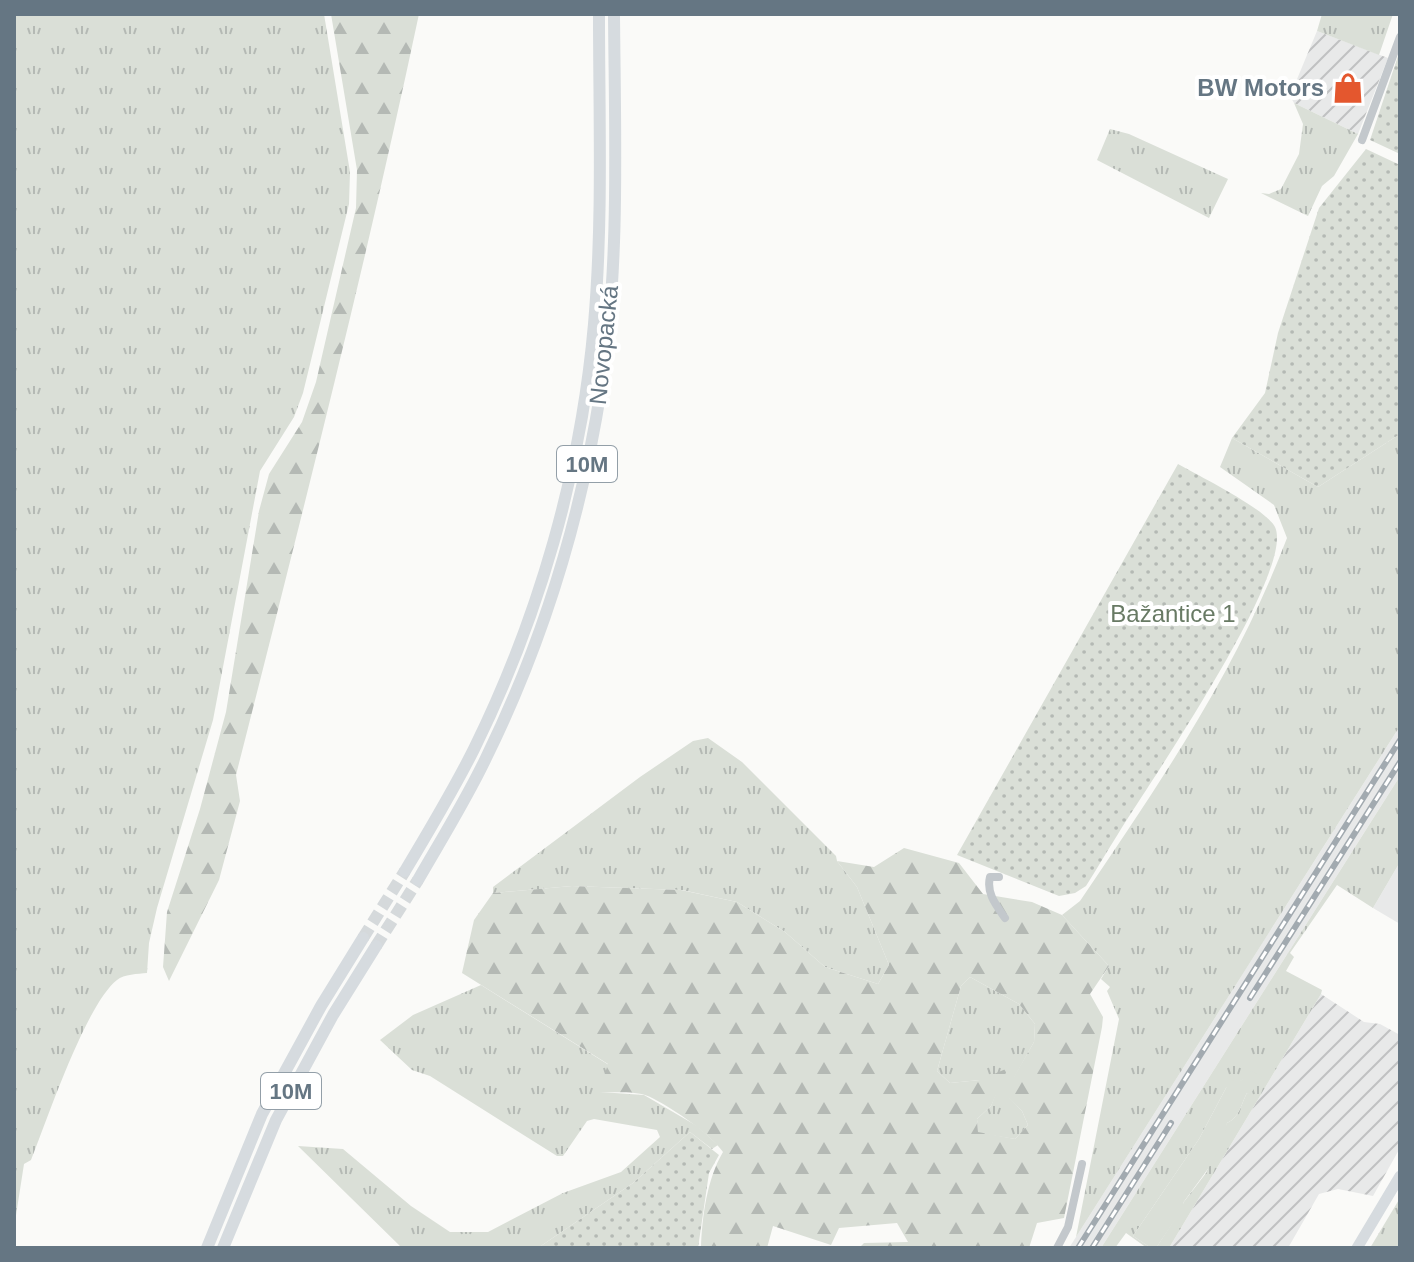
<svg xmlns="http://www.w3.org/2000/svg" width="1414" height="1262" viewBox="0 0 1414 1262" font-family="Helvetica,sans-serif">
<defs>
<pattern id="industrial-furrows" width="10" height="10" patternUnits="userSpaceOnUse" patternTransform="scale(2)"><rect width="10" height="10" fill="#e8e9e9"/><path d="M-1 1l2-2M0 10L10 0M9 11l2-2" fill="none" stroke="#c0c1c2"/></pattern>
<pattern id="grass-tufts" width="24" height="20" patternUnits="userSpaceOnUse" patternTransform="scale(2)"><rect width="24" height="20" fill="#dadfd7"/><path d="M3 7l-1-3M5 7V3M7 7l1-3M15 17l-1-3M17 17v-4M19 17l1-3" fill="none" stroke="#b4b9b4"/></pattern>
<pattern id="forest-firs" width="22" height="20" patternUnits="userSpaceOnUse" patternTransform="scale(2)"><rect width="22" height="20" fill="#dadfd7"/><path d="M5 1l3.5 6h-7zM16 11l3.5 6h-7z" fill="#b4b9b4"/></pattern>
<pattern id="park-dots" width="8" height="8" patternUnits="userSpaceOnUse" patternTransform="scale(2)"><rect width="8" height="8" fill="#dadfd7"/><path d="M2 2h.1M6 6h.1" fill="none" stroke="#b4b9b4" stroke-width="1.8" stroke-linecap="round"/></pattern>
</defs>
<rect width="100%" height="100%" fill="#fafaf8"/>
<path fill="#e8e9e9" d="M1400 726V776L1101 1248H1069Z
M1400 862V924L1373 908Z"/>
<path fill="url(#industrial-furrows)" d="M1317 31 1388 58 1358 134 1294 103 1290 96Z
M1321 994 1364 1022 1380 1024 1400 1035V1148L1373 1196 1338 1189 1319 1194 1288 1248H1169Z"/>
<path fill="url(#grass-tufts)" d="M14 14H324L350 172 349 204 303 393 294 417 260 471 213 720 157 908 149 943 147 973C138 974 124 974 117 980 86 1004 47 1120 31 1160L24 1164 14 1228Z
M1322 14H1393L1379 55 1317 31Z
M1294 103 1358 134 1334 176 1322 186 1308 216 1261 193 1269 194 1281 189 1299 154 1303 124Z
M1110 129 1129 134 1228 179 1209 218 1097 160Z
M1400 434V726L1076 1237 1119 1019 1107 991 1110 987 1101 979 1109 966 1062 915 1080 901C1160 783 1236 672 1287 538L1274 505 1220 467 1232 438 1318 487Z
M708 738 742 762 836 856 837 861 857 887 889 965 878 984 825 967 785 932 737 902 682 890 626 888 572 886 493 893V887L640 777 693 741Z
M1400 776V862L1373 908 1337 885 1290 953 1294 957 1286 971 1322 990 1321 994 1169 1248H1156L1184 1205 1183 1203 1206 1173 1227 1123C1240 1117 1241 1104 1247 1093L1250 1094 1261 1076 1242 1080 1226 1088 1199 1139 1133 1236 1151 1248H1147L1126 1233 1115 1248H1101Z
M970 977 1019 1004 1035 1024 1034 1042 1005 1094 1022 1111 1028 1125 1015 1139 978 1133 977 1119 991 1106 996 1093 980 1080 950 1083 937 1071 961 986Z
M481 985 609 1065 600 1092 644 1095 697 1126 718 1145 712 1149 690 1132 633 1183 538 1248H402L298 1146 343 1149 411 1206 450 1232H488L563 1193 621 1172 660 1137 657 1130 594 1119 587 1121 563 1156H557L430 1076 412 1070 380 1040 413 1015Z
M1400 1198V1248H1370Z"/>
<path fill="url(#forest-firs)" fill-rule="evenodd" d="M331 14H419C365 269 300 523 236 775L240 801 219 880 169 981 163 967 167 912 200 809 226 712 259 511 269 474 302 422 316 382 356 208 357 170Z
M904 848 959 863 983 894 1032 902 1062 915 1109 966 1090 994 1103 1017 1102 1027 1064 1218 1037 1223 1029 1248H859L864 1243 908 1242 897 1223 839 1228 831 1245 773 1226 767 1248H701C702 1217 707 1179 723 1152 712 1135 665 1102 645 1095 632 1091 613 1093 599 1092L608 1064 462 973 474 920 493 893 572 886 626 888 681 890 737 902 785 932 825 967 878 984 889 965 857 887 837 861 874 867ZM970 977 1019 1004 1035 1024 1034 1042 1004 1094 1022 1111 1028 1125 1015 1139 978 1132 977 1119 991 1106 1008 1068 980 1080 950 1083 937 1071 961 986Z"/>
<path fill="url(#park-dots)" d="M1400 50V154L1370 140Z
M1366 149 1400 165V434L1318 487 1232 438 1265 393 1278 333 1319 208Z
M1178 464C1199 476 1266 509 1275 527 1296 571 1146 788 1118 834 1107 851 1097 869 1086 886L1075 893 1059 896 957 855Z
M690 1132 719 1155 709 1173 698 1248H538L633 1183Z"/>
<path fill="#dadfd7" d="M1250 1071 1262 1076 1250 1095 1247 1093C1241 1104 1240 1117 1227 1123 1224 1153 1200 1179 1183 1203L1185 1205 1156 1248H1151L1133 1236 1199 1139 1226 1088 1232 1081 1242 1080Z"/>
<g fill="none" stroke-linecap="round" stroke-linejoin="round">
<path stroke="#d5d9db" stroke-width="12" stroke-dasharray="12 6" stroke-linecap="butt" d="M363 938 405 871
M376 946 418 880"/>
<path stroke="#c3c8cc" stroke-width="8" d="M1362 140 1400 37
M999 877H990C986 893 996 905 1005 918
M1057 1248 1068 1227 1082 1164"/>
<path stroke="#d6dbdf" stroke-width="11" d="M1357 1248 1400 1176"/>
<path stroke="#d6dbdf" stroke-width="12" d="M405 871C429 831 453 791 474 749 539 617 581 471 594 324 603 221 599 117 599 14
M418 880C441 840 466 800 486 758 543 642 581 517 601 389 620 266 615 139 614 14
M207 1248 262 1114 321 1006 363 938
M223 1248 276 1120 333 1015 376 946"/>
<defs>
<path id="rail" d="M1250 998 1400 762
M1078 1248 1400 740
M1092 1248 1171 1123"/>
</defs>
<use href="#rail" stroke="#a2aab0" stroke-width="6"/>
<use href="#rail" stroke="#fff" stroke-width="3" stroke-dasharray="9" stroke-linecap="butt"/>
</g>
<defs>
<symbol id="shop-bare" viewBox="-9 -9 18 18"><path d="M-5-2.5h2.3a2.7 3.5 0 0 1 5.4 0H5L5.5 6h-11ZM-1.5-2.5h3a1.5 2.3 0 0 0-3 0Z" fill="#e4572e" stroke="#fff" stroke-width="2.5" paint-order="stroke"/></symbol>
</defs>
<g fill-rule="evenodd">
<use href="#shop-bare" x="1326" y="66" width="44" height="44"/>
</g>
<g text-anchor="middle" stroke-width="8" stroke-linejoin="round" paint-order="stroke">
<g fill="#fff" stroke="#939fa8" stroke-width="2">
<rect x="557" y="446" width="60" height="36" rx="6"/>
<rect x="261" y="1073" width="60" height="36" rx="6"/>
</g>
<g font-size="22" font-weight="bold" fill="#657683">
<text x="587" y="472">10M</text>
<text x="291" y="1099">10M</text>
</g>
<g font-size="24" font-weight="bold" fill="#657683" stroke="#fff" text-anchor="end">
<text x="1324" y="96">BW Motors</text>
</g>
<g font-size="24" fill="#657683" stroke="#fff">
<text transform="translate(604 345) rotate(-84)" y="8">Novopacká</text>
</g>
<g font-size="24" fill="#687a64" stroke="#fff">
<text x="1173" y="622">Bažantice 1</text>
</g>
</g>
<rect width="1414" height="1262" fill="none" stroke="#657683" stroke-width="32"/>
</svg>
